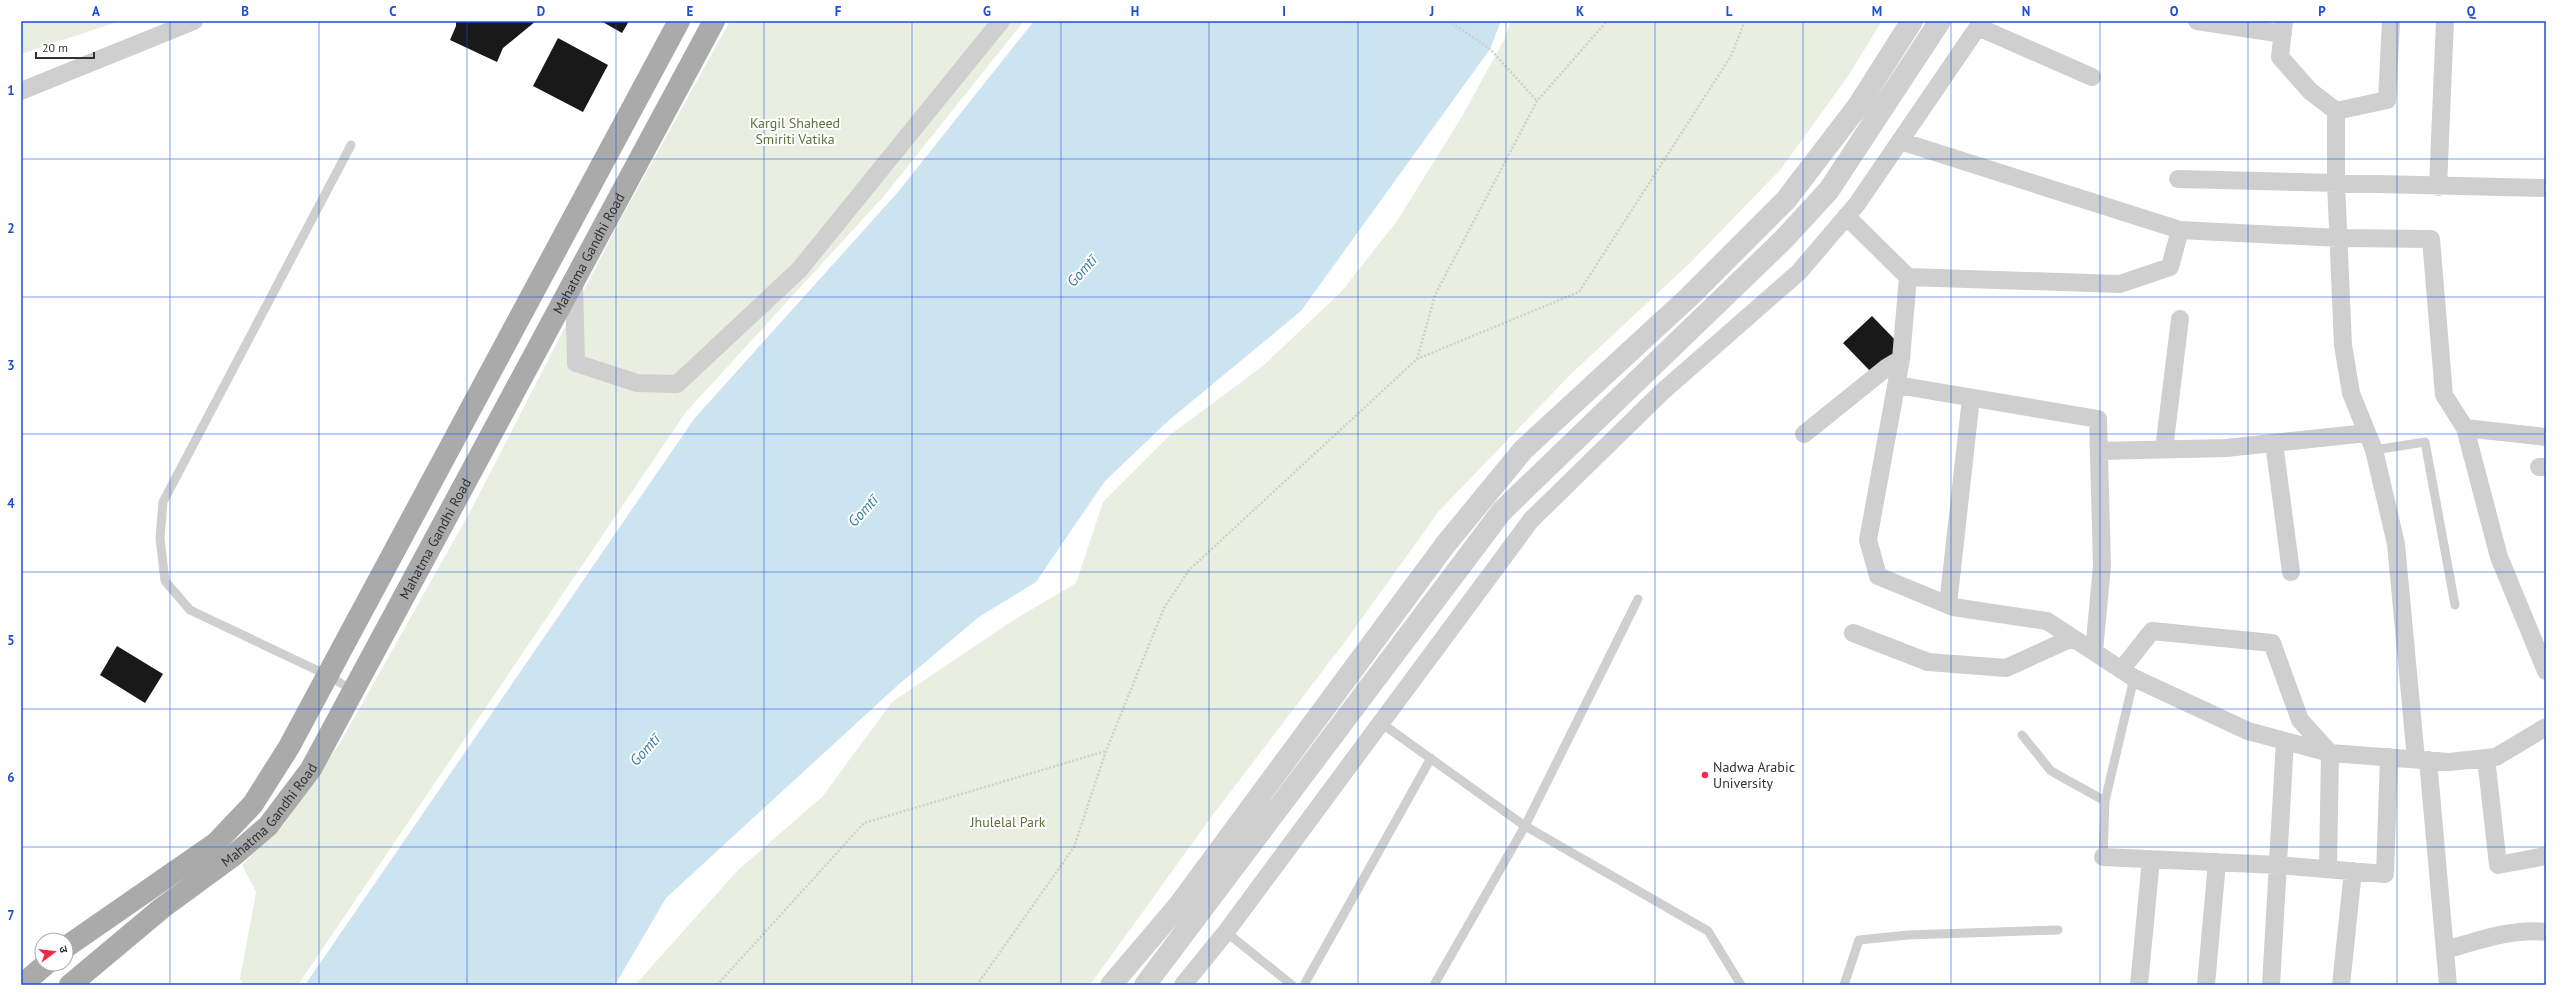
<svg xmlns="http://www.w3.org/2000/svg" width="2567" height="1006" viewBox="0 0 2567 1006" font-family="'PT Sans','Noto Sans Devanagari',sans-serif">
<rect width="100%" height="100%" fill="#fff"/>
<path fill="#e9efe0" d="M21 21H120L21 54Z
M730 21H1024L884 196 686 412 298 985H244L240 979 256 892 242 865 284 824 340 743 471 510 618 224Z
M1511 21H1882L1848 76 1781 169 1689 264 1571 374 1439 511 1350 635 1212 816 1090 985H635L738 870 822 797 892 702 1012 621 1076 583 1103 502 1170 435 1264 365 1341 292 1397 221 1461 118 1504 40Z"/>
<path fill="#cbe4f0" d="M1034 21H1501L1490 49 1301 311 1168 421 1105 481 1036 582 979 617 898 685 666 898 615 985H305L694 419 898 192Z"/>
<path fill="#191919" d="M456 21H536L503 48 497 62 450 40 456 26Z
M601 21H629L622 33Z
M558 38 608 65 583 112 533 86Z
M1872 316 1901 346 1873 374 1843 343Z
M117 646 163 674 145 703 100 675Z"/>
<g fill="none" stroke-linecap="round" stroke-linejoin="round">
<path stroke="#cfcfcf" stroke-width="2.5" stroke-dasharray="2 2" stroke-linecap="butt" d="M1449 21 1490 49 1537 101
M1417 359 1435 295 1537 101 1607 21
M717 985 864 823 1106 751
M977 985 1074 847 1106 751 1164 608 1189 570 1417 359 1579 292 1731 56 1745 21"/>
<path stroke="#cfcfcf" stroke-width="9" d="M351 145 163 502 160 538 165 581 190 610 327 675 354 691
M2374 450 2425 442 2455 605
M1381 723 1525 826 1708 931 1741 985
M2022 735 2051 771 2105 801
M2103 857 2105 801 2134 678
M1226 932 1292 985
M1304 985 1431 758
M1434 985 1525 826 1638 599
M1844 985 1859 940 1908 935 2058 930"/>
<path stroke="#cfcfcf" stroke-width="18" d="M2197 21 2283 34
M2284 21 2280 57 2310 91 2336 111V182L2343 345 2351 393 2374 450 2396 544 2416 759
M1978 27 2092 77
M21 91 194 21
M2336 111 2387 100 2391 21
M1900 141 2180 230
M2178 179 2546 188
M2438 187 2445 21
M1846 216 1908 277 1901 359 1868 540 1878 576 1953 607 2047 621 2134 678 2248 731 2330 753 2449 762 2496 757 2546 727
M1908 277 2120 284 2170 267 2180 230 2339 238 2431 239 2444 395 2465 428 2499 557 2546 671
M574 282 576 363 637 383 677 384 799 270 1001 21
M1897 385 2098 419 2102 566 2094 652
M2465 428 2546 437
M1804 434 1886 368 1901 359
M2274 443 2291 572
M2164 449 2180 319
M2099 451 2226 448 2367 433
M2539 467H2546
M1948 605 1971 398
M1853 633 1928 662 2006 668 2072 638
M2121 670 2152 631 2272 643 2300 720 2330 753 2328 869
M2486 758 2498 865 2546 856
M2428 760 2448 985
M2103 857 2278 865 2385 874 2389 757
M2445 950C2478 941 2512 928 2546 932
M1183 985 1226 932 1531 520 1662 392 1799 272 1857 204 1982 21
M2139 985 2151 859
M2206 985 2217 862
M2271 985 2285 741
M2341 985 2353 871"/>
<path stroke="#cfcfcf" stroke-width="22" d="M1111 985 1179 905 1445 545 1523 450 1689 297 1786 200 1858 106 1912 21
M1145 985 1502 511 1784 239 1829 190 1940 21"/>
<g stroke="#aaa" stroke-width="22">
<path d="M66 947 216 843 253 804 289 747 679 21"/>
<path d="M22 985 46 964"/>
<path id="s1" d="M70 985 162 908 233 856 268 826 311 769 714 21"/>
</g>
</g>
<path fill="none" stroke="#1d4ed8" stroke-width="1" stroke-opacity="0.55" d="M170 21V985M319 21V985M467 21V985M616 21V985M764 21V985M912 21V985M1061 21V985M1209 21V985M1358 21V985M1506 21V985M1655 21V985M1803 21V985M1951 21V985M2100 21V985M2248 21V985M2397 21V985M21 159H2546M21 297H2546M21 434H2546M21 572H2546M21 709H2546M21 847H2546"/>
<circle fill="#f32a47" stroke="#fff" stroke-width="1.5" cx="1705" cy="775" r="4"/>
<g text-anchor="middle" stroke-width="4" stroke-linejoin="round" paint-order="stroke">
<g font-size="14" fill="#58723b" stroke="#fff">
<text x="795" y="128">Kargil Shaheed<tspan x="795" dy="16">Smiriti Vatika</tspan></text>
<text x="1008" y="827">Jhulelal Park</text>
</g>
<g font-size="14" fill="#323232" stroke="#fff">
<text dy="5" stroke="none"><textPath href="#s1" startOffset="911">Mahatma Gandhi Road</textPath></text>
<text dy="5" stroke="none"><textPath href="#s1" startOffset="587">Mahatma Gandhi Road</textPath></text>
<text dy="5" stroke="none"><textPath href="#s1" startOffset="263">Mahatma Gandhi Road</textPath></text>
</g>
<g font-size="14" fill="#323232" stroke="#fff" text-anchor="start">
<text x="1713" y="772">Nadwa Arabic<tspan x="1713" dy="16">University</tspan></text>
</g>
<g font-size="15" font-style="italic" fill="#387c9c" stroke="#fff">
<text transform="translate(1082 271) rotate(-48)" y="5">Gomtī</text>
<text transform="translate(863 511) rotate(-48)" y="5">Gomtī</text>
<text transform="translate(645 750) rotate(-48)" y="5">Gomtī</text>
</g>
</g>
<rect width="2567" height="1006" fill="none" stroke="#ffffff" stroke-width="44"/>
<g transform="translate(54 952) rotate(75)"><circle r="19" fill="#ffffff" stroke="#adadad"/>
<path d="M0-3L7 15L0 10L-7 15Z" fill="#f32a47"/>
<text y="-6" font-size="11" font-weight="bold" text-anchor="middle" fill="#323232">उ</text>
</g>
<path d="M36 52v6h58v-6" fill="none" stroke="#323232" stroke-width="2"/>
<text x="42" y="52" font-size="12" fill="#323232" stroke="#ffffff" stroke-width="3" paint-order="stroke">20 m</text>
<rect x="22" y="22" width="2523" height="962" fill="none" stroke="#1d4ed8" stroke-width="1.5"/>
<g font-size="13" text-anchor="middle" font-weight="bold" fill="#1d4ed8">
<text x="96" y="16">A</text>
<text x="245" y="16">B</text>
<text x="393" y="16">C</text>
<text x="541" y="16">D</text>
<text x="690" y="16">E</text>
<text x="838" y="16">F</text>
<text x="987" y="16">G</text>
<text x="1135" y="16">H</text>
<text x="1284" y="16">I</text>
<text x="1432" y="16">J</text>
<text x="1580" y="16">K</text>
<text x="1729" y="16">L</text>
<text x="1877" y="16">M</text>
<text x="2026" y="16">N</text>
<text x="2174" y="16">O</text>
<text x="2322" y="16">P</text>
<text x="2471" y="16">Q</text>
<text x="11" y="95">1</text>
<text x="11" y="233">2</text>
<text x="11" y="370">3</text>
<text x="11" y="508">4</text>
<text x="11" y="645">5</text>
<text x="11" y="782">6</text>
<text x="11" y="920">7</text>
</g>
</svg>
